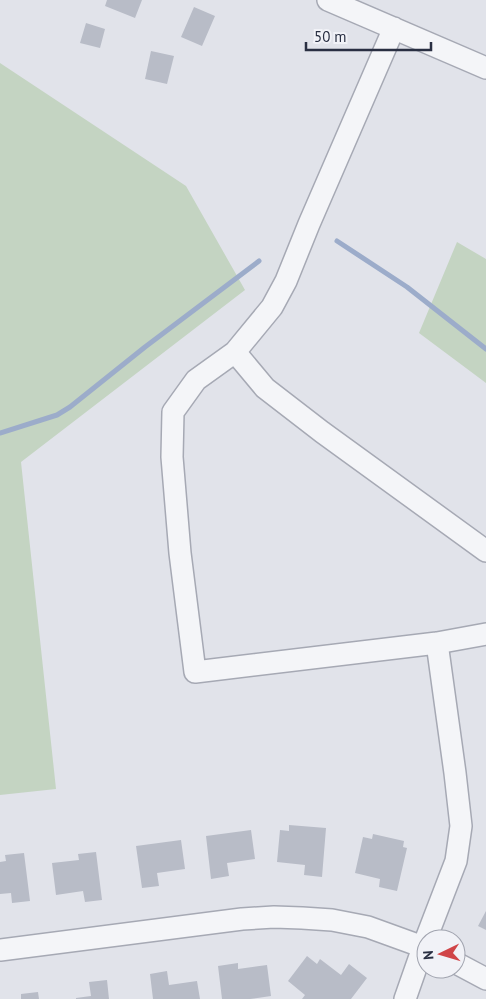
<svg xmlns="http://www.w3.org/2000/svg" width="486" height="999" viewBox="0 0 486 999" font-family="'PT Sans',sans-serif">
<rect width="100%" height="100%" fill="#e1e3ea"/>
<path fill="#c4d4c2" d="M0 63 186 186 245 290 21 462 56 789 0 795Z
M457 242 486 259V383L419 333Z"/>
<g fill="none" stroke-linecap="round" stroke-linejoin="round">
<path stroke="#9cacca" stroke-width="5" d="M337 241 407 287 486 349
M0 433 57 415 70 407 145 347 259 261"/>
</g>
<path fill="#b8bcc7" d="M107 0H142L135 18 105 6Z
M194 7 215 16 202 46 181 37Z
M86 23 105 29 100 48 80 43Z
M151 51 174 56 167 84 145 79Z
M289 825 326 828 322 877 304 875 305 865 277 862 280 830 289 831Z
M251 830 255 859 227 863 229 876 211 879 206 836Z
M373 834 404 841 403 847 407 848 397 891 379 887 380 879 355 873 363 837 372 839Z
M181 840 185 869 157 873 159 886 142 888 136 846Z
M96 852 102 900 85 902 83 891 56 895 52 863 79 860 78 854Z
M24 853 30 901 12 903 11 893 0 894V862L6 861 5 855Z
M486 911V930L478 926Z
M307 956 317 964 320 959 341 975 349 964 367 978 351 999H302L305 995 288 981Z
M238 963V969L267 965 271 996 250 999H222L218 966Z
M167 971 169 985 197 981 200 999H153L150 974Z
M107 980 109 999H76V998L91 996 89 982Z
M38 992 39 999H21V994Z"/>
<g fill="none" stroke-linecap="round" stroke-linejoin="round">
<defs>
<path id="minor" d="M328 0 486 68
M394 28 309 224 286 281 272 307 235 352 196 380 173 412 172 457 180 553 195 672 437 643 486 634
M235 352 265 388 322 432 486 551
M426 939 456 861 461 826 455 773 437 643
M0 950 242 919 274 917 302 918 332 920 368 927 426 948
M456 963 486 979
M405 999 426 939"/>
</defs>
<use href="#minor" stroke="#a6a9b4" stroke-width="24"/>
<use href="#minor" stroke="#f4f5f8" stroke-width="21"/>
</g>
<g transform="translate(441 954) rotate(265)"><circle r="24" fill="#f1f2f7" stroke="#a1a4af"/>
<path d="M0-4L9 19L0 12L-9 19Z" fill="#d04548"/>
<text y="-8" font-size="14" font-weight="bold" text-anchor="middle" fill="#292f42">N</text>
</g>
<path d="M306 42v8h125v-8" fill="none" stroke="#292f42" stroke-width="2.5"/>
<text x="314" y="42" font-size="15" fill="#292f42" stroke="#f1f2f7" stroke-width="4" paint-order="stroke">50 m</text>
</svg>
